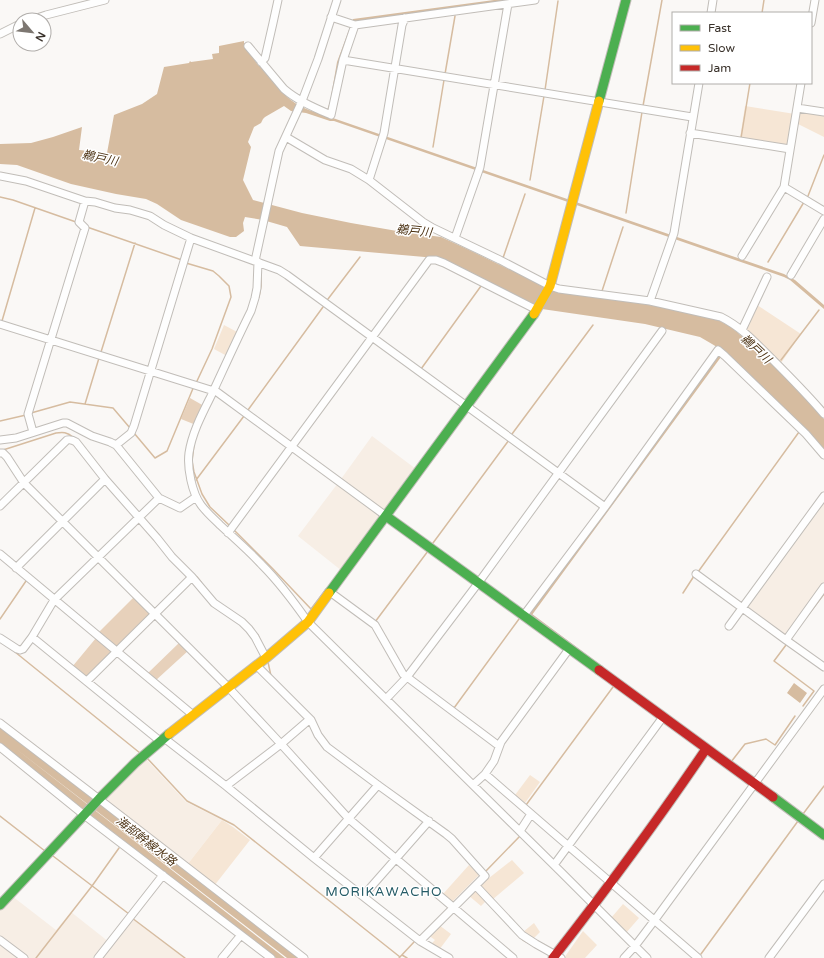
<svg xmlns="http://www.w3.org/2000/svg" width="824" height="958" viewBox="0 0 824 958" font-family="'Varela Round','Noto Sans JP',sans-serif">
<rect width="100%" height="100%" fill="#faf8f6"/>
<path fill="#f7eee5" d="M372 436 416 469 385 512 341 479Z
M338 483 380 514V520L342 571 298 536Z
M824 499V584L786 635 783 636 744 607Z
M145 758 186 802 222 820 187 865 103 798Z
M12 896 56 930 71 912 109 942 96 958H28L0 936V909Z
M131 918 184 958H100Z
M0 941 22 958H0Z"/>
<path fill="#f6e6d5" d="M745 106 795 114 789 146 740 138Z
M799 110 824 113V137L796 123Z
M757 305 801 334 781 363 746 329Z
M224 325 239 333 227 356 214 349Z
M530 775 540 782 525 803 515 795Z
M222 820 233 827 250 840 214 886 187 865Z
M512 860 524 873 492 900 478 886 486 877 489 878Z
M469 865 479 875 452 902 443 894Z
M474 889 485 902 481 906 468 895Z
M623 904 639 918 626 933 611 918Z
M534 923 540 932 533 939 523 932Z
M439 925 451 934 439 950 430 945 435 940 428 935Z
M583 931 597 945 585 958H564Z"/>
<path fill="#e7d1bb" d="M190 398 204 406 196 425 181 419Z
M135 596 152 612 118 647H115L98 633Z
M96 638 112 650V653L88 678 85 677 72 667Z
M181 641 189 650 155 681 147 674Z"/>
<path fill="#d6bca0" d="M494 0H513L355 22 330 117 784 274 795 280 824 305V309L790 280 784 277 334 121H330L306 113 291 111 284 106 265 117 263 119 261 123 254 127 248 142 251 147 243 180 253 200 302 213 351 223 397 231 441 237 465 248 544 286 666 308 703 317 714 318 731 327 764 355 808 401 824 419V451L808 432 760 385 725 352 712 344 700 337 683 333 645 324 542 309 436 258 300 246 287 227 263 220 245 217 243 223 244 231 236 237H230L181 220 157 204 146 199 116 194 71 184 17 165 0 164V144L31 143 53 137 82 127 79 150 107 153 114 115 142 104 157 94 164 67 189 63 190 61 191 62 213 59 212 54 219 53V46L244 41V43L256 58 255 61 259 66 261 65C271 78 281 94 295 103 304 109 315 112 325 115L330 102 337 62 353 19Z
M719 355 721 357 532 615 529 613Z
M794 683 807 693 800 703 787 693Z
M0 727 298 958H287L11 745 285 958H276L0 745Z"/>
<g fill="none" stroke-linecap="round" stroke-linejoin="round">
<path stroke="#d6bca0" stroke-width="1.5" d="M762 13 764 0
M445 74 455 16
M545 90 558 1
M643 106 662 0
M741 138 750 83
M433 147 444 80
M530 180 544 96
M808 196 824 155
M0 197 13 200 76 222
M626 213 642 112
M87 227 182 260
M503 258 525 194
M768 262 804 202
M186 263 213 271 219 276 229 286 231 297 212 349 197 381
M602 291 623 227
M259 297 261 286V277
M328 299 360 257
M2 321 35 208
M101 352 135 243
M781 360 819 310
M421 369 481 286
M85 404 99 358
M248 410 323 307
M31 413 70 402 113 408 130 428
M0 421 26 415
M134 433 155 458 167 451 194 386
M512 434 593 325
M194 445 192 461 194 472 202 494 210 507 229 525
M3 450 56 433C63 432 67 432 73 437
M196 480 244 416
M235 531 273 569 311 609 327 588
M433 543 509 440
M698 572 799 432
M197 577 201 582
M683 593 694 576
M531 614 632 689
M0 619 26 581
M805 619 824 594
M375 622 428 551
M258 635 261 642
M786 645 774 661 814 691 803 706
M15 652 140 753
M268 662 271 676
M453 707 454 708 519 619
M147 758 187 801 234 825 400 957
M730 761 731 762 745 744 766 739 775 745 795 716
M526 805 613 687
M803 814 824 786
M0 816 45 851
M53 856 129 914
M485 872 520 836
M132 918 185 958
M523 940 534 946
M701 954 798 821
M402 955 407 958
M36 958 92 886 119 848
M399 958 414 942"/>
<defs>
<path id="street" d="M711 13 713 0
M331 17 355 25 535 0
M31 20 46 15 105 0
M811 23 815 0
M0 34 20 24
M248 46 284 89C298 101 315 108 331 115L343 60 355 25
M343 60 692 117
M261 62 265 58 273 23 278 0
M797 108 824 112
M690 133 790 149
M286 137 325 160 351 169 369 180 423 222 433 228 500 260 550 286 559 289 650 301 721 317C741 327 755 342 771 358 789 376 807 394 824 414
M0 176 26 181 85 201 95 202 115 208 130 210 150 216 164 225 191 238 279 270 287 275 605 507
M369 180 384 133 402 25 405 18
M784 187 824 211
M455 238 480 167 508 4
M742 256 784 187 801 83
M255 261 279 151 302 101 318 59 337 0
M258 262 257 288 255 298 251 311C237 339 224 368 211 396 202 414 192 433 189 453 187 468 192 493 201 505 207 513 214 519 220 525 234 538 249 551 262 565 279 582 294 602 308 622L562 873 647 958
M791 275 824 219
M650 301 674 233 699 83
M0 324 217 392 386 516
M742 330 767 277
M33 432 28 414 85 228 79 222 85 201
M0 440 16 438 63 423H67L92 436 110 442 116 445 159 498 180 508 196 497
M116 445 131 433 134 426 191 238
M0 453H3L7 457 24 483 228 687 281 744 349 819 513 958
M0 506 67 440C71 439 73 440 76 442L105 479 157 538 172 557 192 577 214 603 242 622 249 629 255 637 266 658
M228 533 429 260H436L444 263 537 310
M0 554 193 715
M16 568 105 479
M696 574 786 640
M824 587 786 640 824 667
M330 592 375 625 403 674 406 677
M524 615 605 507 718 350 725 356 806 434 824 455
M729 626 824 496
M32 637 160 741
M0 638 17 649 20 650 23 649 32 637 54 600 159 498
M256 665 311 720 318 735 327 747 378 785 446 834 452 839 485 876 420 941
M407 677 499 746
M87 681 192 577
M386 699 407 677 479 582 662 331
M0 723 99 799 304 958
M164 738 226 786 314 858 420 941 449 958
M0 747 84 815 271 958
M485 774 698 958
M473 785 485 774 494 761 501 742 569 649
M226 786 281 744 310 719
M520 831 531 814
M314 858 378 785
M554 865 663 717
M476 886 522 935 536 944 561 958
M363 896 429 821
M0 940 24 958
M98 958 163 875
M222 958 241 935
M624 958 635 946 654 921 824 689
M769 958 824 884"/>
<path id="fast" d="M599 101 626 0
M386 516 599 670
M329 593 534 314
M773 797 824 835
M0 905 99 799 135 763 169 734"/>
<path id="slow" d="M534 314 550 286 599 101
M169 734 266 658 308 622 329 593"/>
<path id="jam" d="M599 670 773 797
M553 958C606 890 658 820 706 749"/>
</defs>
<use href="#street" stroke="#c1bdb8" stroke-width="9"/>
<use href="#fast" stroke="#c1bdb8" stroke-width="11"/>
<use href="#slow" stroke="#c1bdb8" stroke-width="11"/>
<use href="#jam" stroke="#c1bdb8" stroke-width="11"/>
<use href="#street" stroke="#fefefe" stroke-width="7"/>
<use href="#fast" stroke="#4caf50" stroke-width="9"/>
<use href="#slow" stroke="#ffc107" stroke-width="9"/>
<use href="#jam" stroke="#c62828" stroke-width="9"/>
</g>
<g text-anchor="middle" stroke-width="3" stroke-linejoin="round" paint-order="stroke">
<g font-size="12" font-style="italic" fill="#4d3314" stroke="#fff">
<text transform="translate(100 158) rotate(12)" y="4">鵜戸川</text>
<text transform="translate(414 231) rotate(6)" y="4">鵜戸川</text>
<text transform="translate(756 349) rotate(43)" y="4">鵜戸川</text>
<text transform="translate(146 841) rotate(38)" y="4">海部幹線水路</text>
</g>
<g font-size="13" letter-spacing="1" fill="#245b66" stroke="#fff">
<text x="384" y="896">MORIKAWACHO</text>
</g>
</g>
<rect x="672" y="12" width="140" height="72" fill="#ffffff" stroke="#b0adaa"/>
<rect x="680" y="25" width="20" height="6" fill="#4caf50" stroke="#b0adaa"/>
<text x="708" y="32" font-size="12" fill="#39312a">Fast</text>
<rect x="680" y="45" width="20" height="6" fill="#ffc107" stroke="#b0adaa"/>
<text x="708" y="52" font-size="12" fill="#39312a">Slow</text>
<rect x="680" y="65" width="20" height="6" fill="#c62828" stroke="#b0adaa"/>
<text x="708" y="72" font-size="12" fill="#39312a">Jam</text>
<g transform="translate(32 32) rotate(118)"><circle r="19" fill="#ffffff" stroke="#b0adaa"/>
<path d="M0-3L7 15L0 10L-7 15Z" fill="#7d7771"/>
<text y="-6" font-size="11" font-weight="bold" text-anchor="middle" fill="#39312a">N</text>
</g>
</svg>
